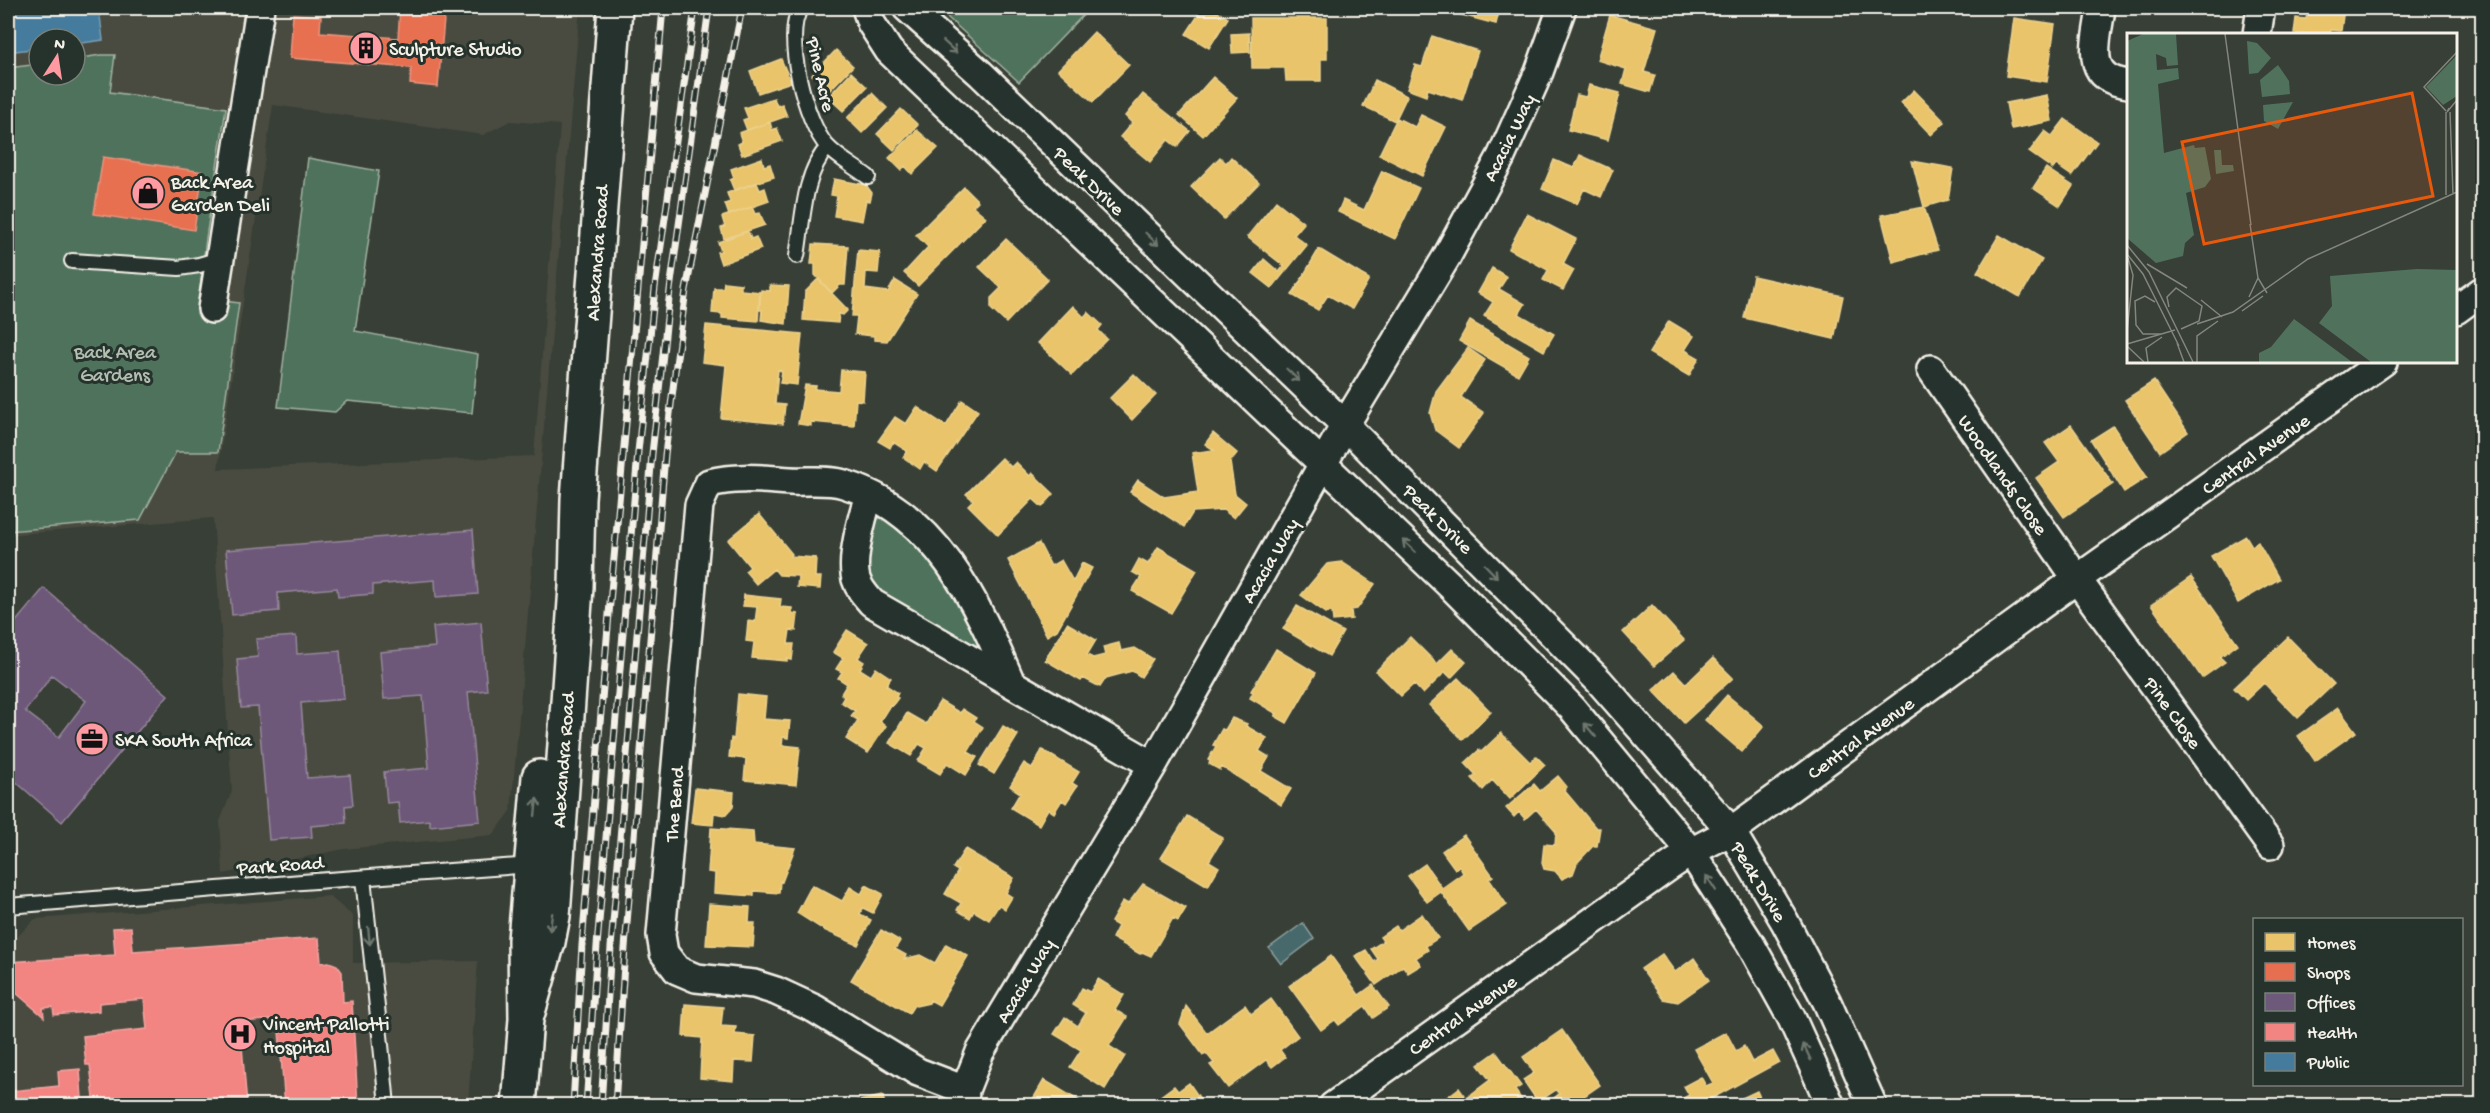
<svg xmlns="http://www.w3.org/2000/svg" width="2490" height="1113" viewBox="0 0 2490 1113" font-family="'Gochi Hand',sans-serif">
<rect width="100%" height="100%" fill="#383f36"/>
<filter id="ink" filterUnits="userSpaceOnUse"><feTurbulence type="fractalNoise" baseFrequency=".0167" numOctaves="2"/><feDisplacementMap in="SourceGraphic" scale="12" xChannelSelector="R" yChannelSelector="G"/><feConvolveMatrix kernelMatrix="1 2 1 2 8 2 1 2 1" color-interpolation-filters="sRGB"/></filter>
<g filter="url(#ink)">
<path fill="#484b3f" fill-rule="evenodd" d="M8 8H580L511 811 493 835 344 849 223 874 220 821 232 791 213 518 8 535ZM39 39H75V75H39ZM273 105 483 135 510 121 560 125 534 456 218 469Z
M329 896 353 916V963L478 961 468 1105 8 1106V946L35 919Z"/>
<path fill="#50725d" stroke="#a2b2a2" stroke-width="1.5" d="M937 8H1090L1019 82Z
M101 55H115L110 92 226 108 206 238 200 290V298L239 303 218 452H176L140 520 8 531V68L39 64V75H75V59Z
M308 158 379 171 355 331 478 354 472 413 347 401 335 412 278 407Z
M884 516 891 517 945 571 980 645 978 648 863 584 873 521Z"/>
<path fill="#46696c" stroke="#8c9f9e" stroke-width="1.5" d="M1303 923 1314 939 1281 964 1269 948Z"/>
<path fill="#e9c46a" stroke="#ecd290" stroke-width="1.5" d="M1203 8H1211L1228 18 1209 48 1186 34Z
M1456 8H1500L1496 24 1454 13Z
M2300 8H2344L2341 31 2331 30 2330 34H2294L2296 18 2306 19 2308 9Z
M1610 15 1657 28 1644 72 1655 75 1650 92 1622 84 1626 69 1597 60Z
M1251 18H1327V59H1321V81H1286L1285 68H1252Z
M2014 18 2055 24 2047 82 2006 76Z
M1094 32 1129 65 1093 102 1058 70Z
M1249 33 1250 52 1232 53 1231 34Z
M1432 36 1478 51 1462 100 1428 89 1426 96 1407 89 1415 65 1422 67Z
M836 50 853 66 829 91 812 75Z
M781 59 791 82 758 93 750 71Z
M851 72 867 87 843 111 828 97Z
M1213 77 1237 98 1203 136 1179 115Z
M1375 80 1407 96 1395 121 1363 106Z
M1589 85 1620 93 1608 140 1568 130 1577 95 1586 97Z
M1914 90 1945 122 1931 135 1901 103Z
M872 93 887 108 862 133 847 118Z
M1143 94 1190 131 1177 147 1168 140 1150 162 1120 137 1132 123 1125 116Z
M2047 95 2052 121 2011 129 2006 103Z
M774 98 777 106 782 104 787 116 747 130 743 120 748 118 744 108Z
M901 109 918 125 894 150 877 134Z
M1421 115 1446 127 1422 176 1379 155 1397 118 1415 127Z
M2065 119 2097 142 2072 176 2056 165 2053 169 2029 152 2045 131 2052 136Z
M770 122 772 130 777 128 782 141 742 155 738 144 742 142 739 133Z
M917 130 938 148 912 174 905 166 901 170 889 158Z
M1580 155 1613 170 1601 197 1584 189 1577 204 1542 189 1554 160 1574 168Z
M1220 157 1226 163 1231 157 1259 183 1224 219 1191 187Z
M762 158 764 166 770 164 774 177 734 190 730 180 734 178 731 169Z
M1912 161 1953 168 1948 200 1924 207Z
M2046 168 2073 186 2060 206 2033 188Z
M1382 171 1419 188 1395 239 1338 212 1343 200 1364 210Z
M834 179 866 185 872 193 870 201 866 200 862 221 834 216 837 196 831 195Z
M757 183 760 190 765 188 769 201 729 215 725 204 730 202 727 193Z
M964 187 978 201 973 206 986 217 918 286 904 273 928 247 916 235Z
M1276 201 1304 223 1294 235 1307 245 1272 288 1253 273 1264 259 1279 272 1284 266 1247 237Z
M752 207 755 214 760 213 765 225 724 239 721 228 725 227 722 217Z
M1924 207 1938 250 1893 262 1881 215Z
M1527 214 1576 239 1563 264 1574 270 1563 290 1543 280 1548 270 1509 249Z
M748 231 751 239 756 237 761 249 721 264 717 252 721 251 718 242Z
M1999 235 2042 260 2020 297 1977 272Z
M1006 239 1048 279 1006 323 991 309V298L1001 288 979 267Z
M813 244 848 246 845 285H840L832 293 815 275V264H811Z
M1319 249 1369 279 1352 309 1328 295 1318 310 1292 295Z
M858 250 880 252 878 273 866 272 865 289 888 292 895 280 917 294 887 341 874 340V336L855 334 857 316H852Z
M1492 268 1507 277 1499 289 1525 304 1519 314 1554 334 1544 351 1484 316 1493 302 1478 293Z
M1753 276 1843 296 1834 339 1744 318Z
M818 279 848 310 843 315 839 314 838 323 803 320 805 292Z
M724 282 741 284V290L760 292 758 321 722 318V314L712 313 714 288H723Z
M770 285 789 286 786 324 761 320 762 310H759L761 290 770 291Z
M1073 306 1084 317 1088 312 1102 325 1098 330 1107 339 1072 375 1038 343Z
M1470 321 1529 356 1518 375 1459 341Z
M1669 321 1694 336 1685 350 1699 358 1689 376 1649 353Z
M706 325 802 334 797 385 780 383 782 371 778 370 775 404 785 405 783 424 721 418 726 365 702 362Z
M1468 348 1485 360 1461 397 1484 413 1459 448 1435 430 1430 413 1436 391Z
M841 370 865 372 863 401 856 400 854 426 811 422V426L798 424 805 385 816 386 815 389 839 391Z
M1134 374 1156 395 1132 420 1110 398Z
M2154 381 2188 432 2160 452 2125 400Z
M962 400 978 411 937 471 924 462 920 469 903 457 907 451 893 442 890 448 878 441 895 417 906 424 917 407 946 426Z
M2071 425 2113 484 2064 517 2036 478 2059 462 2045 443Z
M2113 426 2147 477 2124 492 2091 440Z
M1213 433 1237 453 1230 462 1235 494 1246 503 1234 518 1223 510 1193 512 1184 527 1130 492 1138 480 1164 497 1198 492 1192 453 1214 450 1205 444Z
M1002 458 1011 467 1016 462 1030 476 1032 473 1054 494 1042 507 1033 499 998 535 968 505 973 500 966 494Z
M759 514 792 554 790 556 816 558 815 577H821L820 589 797 587 798 576 779 575 774 569 756 584 745 571 750 567 728 540Z
M2246 536 2252 546 2258 542 2279 579 2238 603 2211 556Z
M1039 543 1051 566 1061 560 1073 581 1082 563 1092 568 1057 630 1047 636 1008 560Z
M1158 547 1197 570 1171 613 1132 591 1141 577 1132 572 1139 559 1148 564Z
M1342 562 1375 584 1357 609 1351 610 1352 619 1333 621 1332 612 1326 613 1301 595 1327 564Z
M2191 577 2238 644 2220 657 2225 662 2202 678 2151 605Z
M744 595 781 599 780 607 792 608V613L798 614 796 631 790 630 788 644H794L792 660 787 659V661L752 658 754 642 746 641 748 621 755 622 757 607 743 606Z
M1652 605 1684 640 1654 666 1623 632Z
M1297 606 1343 632 1329 656 1283 629Z
M1067 623 1096 640 1087 655 1093 658 1105 655 1103 647 1119 643 1121 651 1135 648 1153 659 1141 677 1132 671 1106 678 1100 687 1083 678 1081 681 1045 660Z
M847 630 868 643 858 658 864 662 860 669 871 676 876 668 891 678 886 685 898 693 896 697 898 698 892 706 890 705 880 721 886 726 868 753 846 739 858 720 851 716 855 711 841 702 844 697 841 694 847 684 838 678 842 672 836 669 843 658 833 652Z
M1410 637 1437 664 1452 649 1466 662 1451 678 1445 672 1423 694 1414 684 1401 696 1376 671Z
M2288 637 2334 684 2298 718 2264 683 2246 700 2234 688Z
M1276 649 1316 673 1287 723 1275 716 1277 714 1250 698 1253 692 1251 691Z
M1713 658 1733 678 1684 723 1653 690 1674 671 1686 684Z
M1458 678 1491 712 1463 740 1429 705Z
M738 694 766 697 764 719 790 721 788 738 783 737 782 745 800 747 796 785 744 780 746 759 729 757 731 738 734 739Z
M1727 695 1764 726 1742 752 1705 720Z
M940 701 960 713 962 709 976 718 974 721 983 727 968 752 977 757 966 775 947 763 940 774 918 761 926 748 919 744 911 756 889 743 907 713 926 724Z
M2338 708 2356 732 2315 761 2298 736Z
M1232 718 1247 724 1246 726 1267 738 1259 751 1269 757 1261 771 1291 789 1281 805 1222 767 1220 770 1209 764 1210 761 1208 760 1216 746 1213 745 1222 729 1225 730Z
M1003 726 1018 735 994 774 979 765Z
M1501 733 1530 762 1536 756 1545 765 1510 799 1492 780 1483 790 1472 778 1476 775 1465 763 1479 750 1481 752Z
M1042 750 1079 772 1072 783 1077 786 1066 803 1062 800 1054 813 1048 809 1039 825 1011 808 1020 793 1010 786 1024 763 1032 768Z
M1558 776 1567 787 1564 790 1596 828H1600L1597 846H1593L1577 863 1573 874 1562 879 1555 871 1544 869 1542 863 1544 844 1555 845 1556 832 1536 809 1525 819 1519 812 1514 817 1506 808 1534 784 1540 791Z
M695 788 734 792 733 807 726 815 714 813 713 825 691 823Z
M1187 816 1223 838 1209 861 1219 867 1208 886 1161 858Z
M711 828 753 831 754 844 795 848 782 882 780 881 779 893 754 891V896L714 893 715 873 708 872Z
M1464 835 1493 876 1489 879 1507 905 1469 931 1441 892 1427 902 1408 876 1425 864 1442 888 1463 873 1459 866 1455 869 1442 851Z
M965 849 1014 878 1006 893 1012 897 1005 909 999 905 989 920 974 911 970 918 957 910 961 903 945 894 958 871 953 868Z
M1143 884 1186 908 1178 921 1173 918 1151 956 1142 952 1140 954 1112 938 1118 926 1111 922 1123 901 1128 904Z
M812 885 842 901 850 887 861 894 866 885 883 894 873 913 863 908 860 914 871 920 858 945 824 930 797 913Z
M709 904 750 907 749 923H755L753 947 706 945Z
M1422 914 1438 938 1426 946 1428 950 1416 958 1421 965 1408 973 1403 966 1376 985 1355 956 1366 950 1374 962 1378 959 1371 949 1383 941 1380 937 1396 926 1399 930Z
M881 930 900 941 895 949 906 955 904 959 920 955 935 963 946 944 968 956 939 1005 930 1000 929 1003 916 1006 914 1005 909 1013 851 980Z
M1662 954 1675 972 1694 958 1709 980 1678 1002 1663 999 1641 969Z
M1331 956 1359 995 1373 985 1389 1007 1373 1018 1365 1006 1339 1025 1335 1020 1321 1030 1289 986Z
M1098 979 1124 995 1115 1010 1127 1017 1109 1046 1125 1056 1105 1089 1070 1067 1081 1050 1054 1034 1065 1017 1078 1026 1086 1013 1073 1005 1082 988 1090 992Z
M1271 999 1298 1036 1280 1050 1285 1057 1272 1067 1266 1060 1228 1088 1210 1065 1214 1063 1206 1053 1203 1055 1180 1024 1186 1006 1207 1033 1245 1005 1251 1014Z
M685 1004 723 1007 721 1026 736 1027 735 1034 755 1036 753 1062 734 1061 733 1081 700 1078 702 1038 683 1036Z
M1562 1030 1600 1085 1570 1106H1559L1554 1098 1559 1094 1556 1090 1538 1102 1523 1080 1534 1073 1523 1057Z
M1726 1032 1736 1051 1744 1046 1752 1062 1773 1051 1779 1062 1698 1106H1683L1680 1100 1689 1095 1684 1086 1701 1077 1706 1086 1713 1083 1694 1049Z
M1496 1052 1521 1086 1515 1090 1526 1106H1435L1459 1088 1466 1098 1490 1080 1478 1065Z
M1044 1080 1083 1103 1081 1106H1029Z
M1189 1083 1205 1106H1147L1174 1086 1178 1091Z
M1757 1091 1764 1106H1725Z
M883 1096 885 1106H849L848 1103Z"/>
<path fill="#e76f51" stroke="#eb967e" stroke-width="1.5" d="M400 8H445L438 87 410 84 411 68 290 58 293 14 321 16 320 32 398 38Z
M103 157 203 172 194 230 94 214Z"/>
<path fill="#6d597a" stroke="#96879b" stroke-width="1.5" fill-rule="evenodd" d="M473 530 478 594 436 597 435 580 373 585V594L338 597 337 588 278 593 279 611 232 615 226 550Z
M44 588 168 695 62 822 8 775V631ZM52 675 86 701 59 737 25 711Z
M481 622 487 690 468 692 480 821 430 826V820L400 823 398 802 387 803 384 772 429 768 423 696 384 699 380 652 435 647 433 627Z
M296 636 297 654 340 651 344 699 301 703 307 778 350 775 353 805 345 806 346 823 311 826 312 837 269 840 258 707 241 708 237 659 258 657 256 639Z"/>
<path fill="#f28482" stroke="#f3a5a1" stroke-width="1.5" d="M131 927 133 951 319 938 321 963 329 962 337 965 342 972 343 1002 352 1001 358 1106H285L278 1019 240 1022 247 1106H8V1065L11 1091 59 1086 58 1071 80 1069 82 1099 94 1098 90 1065H86L83 1036 147 1029 144 999 99 1003V1011L54 1015 53 1007 43 1008 44 1017 8 986V962L115 955 113 928Z"/>
<path fill="#457b9d" stroke="#7a9eb4" stroke-width="1.5" d="M8 8H99L103 40 75 44V39H39V48L8 52Z"/>
<g fill="none" stroke-linecap="round" stroke-linejoin="round">
<defs>
<path id="service" d="M801 8C782 33 806 124 827 146 838 158 855 167 868 177
M797 256C803 222 803 173 828 147
M72 261 179 268 199 265 220 259
M363 878C371 954 380 1029 387 1106
M8 906 302 882 532 865"/>
<path id="minor" d="M866 8 871 23 889 51 1452 587 1572 708 1691 852 1750 943 1791 1017 1831 1106
M907 8 981 74 1345 425 1599 681 1731 831 1785 922 1827 1002 1873 1106
M2101 8C2097 42 2082 78 2128 84
M2257 34 2261 8
M212 309 260 8
M2456 310 2482 291
M1931 369 2077 579 2270 845
M869 494C863 515 850 558 856 579 859 589 865 595 872 603L1153 765
M965 1090 918 1072 815 1009 776 991 754 984 696 978 677 970 664 953 661 935 699 505 709 483C737 476 761 479 790 481 807 482 828 479 844 484 936 512 977 602 1011 683
M964 1106 965 1090 980 1052 1153 765 1345 425 1446 258 1501 157 1539 72 1562 8
M1333 1106 1670 866 1691 852 1731 831 2077 579 2383 362"/>
<path id="tertiary" d="M526 1019 548 942 553 916 576 587 578 499 615 8
M519 1106 526 1019 525 940 539 777"/>
</defs>
<use href="#service" stroke="#f4f1e8" stroke-width="18"/>
<use href="#minor" stroke="#f4f1e8" stroke-width="32"/>
<use href="#tertiary" stroke="#f4f1e8" stroke-width="38"/>
<use href="#service" stroke="#26332d" stroke-width="14"/>
<use href="#minor" stroke="#26332d" stroke-width="27"/>
<use href="#tertiary" stroke="#26332d" stroke-width="33"/>
<defs>
<path id="rail" d="M573 1106 582 945 609 614 663 8
M586 1106 597 946 638 452 655 288 695 8
M601 1106 611 947 652 454 670 290 709 8
M615 1106 625 948 665 455 675 372 686 290 742 8"/>
</defs>
<use href="#rail" stroke="#f4f1e8" stroke-width="7"/>
<use href="#rail" stroke="#26332d" stroke-width="4.5" stroke-dasharray="14" stroke-linecap="butt"/>
</g>
<defs><path id="oneway-shaft" d="M-6 0H5M1.5-3L5.5 0L1.5 3" fill="none" stroke-width="1.6" stroke-linecap="round" stroke-linejoin="round" transform="scale(1.5)"/></defs>
<g stroke="#6e766e">
<use href="#oneway-shaft" transform="translate(950 47) rotate(42)"/>
<use href="#oneway-shaft" transform="translate(1152 239) rotate(44)"/>
<use href="#oneway-shaft" transform="translate(1293 375) rotate(44)"/>
<use href="#oneway-shaft" transform="translate(1409 546) rotate(-137)"/>
<use href="#oneway-shaft" transform="translate(1491 571) rotate(46)"/>
<use href="#oneway-shaft" transform="translate(1590 730) rotate(-130)"/>
<use href="#oneway-shaft" transform="translate(536 807) rotate(-84)"/>
<use href="#oneway-shaft" transform="translate(1711 883) rotate(-123)"/>
<use href="#oneway-shaft" transform="translate(551 922) rotate(98)"/>
<use href="#oneway-shaft" transform="translate(369 936) rotate(84)"/>
<use href="#oneway-shaft" transform="translate(1807 1052) rotate(-115)"/>
</g>
</g>
<defs>
<symbol id="building-disc" viewBox="-11 -11 22 22"><circle r="9.5" fill="#ff9aa2" stroke="#26332d"/><path d="M-4-6H4V6H1V3H-1V6H-4ZM-2.5-4.3h1.7v1.8h-1.7ZM.8-4.3h1.7v1.8H.8ZM-2.5-1h1.7V.8h-1.7ZM.8-1h1.7V.8H.8Z" fill="#111"/></symbol>
<symbol id="shop-disc" viewBox="-11 -11 22 22"><circle r="9.5" fill="#ff9aa2" stroke="#26332d"/><path d="M-5-2.5h2.3a2.7 3.5 0 0 1 5.4 0H5L5.5 6h-11ZM-1.5-2.5h3a1.5 2.3 0 0 0-3 0Z" fill="#111"/></symbol>
<symbol id="office-disc" viewBox="-11 -11 22 22"><circle r="9.5" fill="#ff9aa2" stroke="#26332d"/><path d="M-6-3h4V-5.5h4V-3h4V5H-6ZM-1-4.5V-3h2v-1.5ZM-6 0V1H6V0Z" fill="#111"/></symbol>
<symbol id="hospital-disc" viewBox="-11 -11 22 22"><circle r="9.5" fill="#ff9aa2" stroke="#26332d"/><path d="M-5-5h3v3.5h4V-5h3V5h-3V1.5h-4V5h-3Z" fill="#111"/></symbol>
</defs>
<g fill-rule="evenodd">
<use href="#building-disc" x="347" y="29" width="38" height="38"/>
<use href="#shop-disc" x="129" y="174" width="38" height="38"/>
<use href="#office-disc" x="73" y="720" width="38" height="38"/>
<use href="#hospital-disc" x="221" y="1015" width="38" height="38"/>
</g>
<g text-anchor="middle" stroke-width="6" stroke-linejoin="round" paint-order="stroke">
<g font-size="20" fill="#f4f1e8" stroke="#26332d" text-anchor="start">
<text x="389" y="55">Sculpture Studio</text>
<text x="171" y="188">Back Area<tspan x="171" dy="23">Garden Deli</tspan></text>
<text x="115" y="746">SKA South Africa</text>
<text x="263" y="1030">Vincent Pallotti<tspan x="263" dy="23">Hospital</tspan></text>
</g>
<g font-size="20" fill="#f4f1e8" stroke="#26332d">
<text transform="translate(822 74) rotate(77)" y="7">Pine Acre</text>
<text transform="translate(1508 137) rotate(-64)" y="7">Acacia Way</text>
<text transform="translate(1090 180) rotate(44)" y="7">Peak Drive</text>
<text transform="translate(596 253) rotate(-86)" y="7">Alexandra Road</text>
<text transform="translate(2255 453) rotate(-35)" y="7">Central Avenue</text>
<text transform="translate(2004 474) rotate(55)" y="7">Woodlands Close</text>
<text transform="translate(1439 518) rotate(45)" y="7">Peak Drive</text>
<text transform="translate(1269 560) rotate(-60)" y="7">Acacia Way</text>
<text transform="translate(2174 712) rotate(54)" y="7">Pine Close</text>
<text transform="translate(1860 737) rotate(-36)" y="7">Central Avenue</text>
<text transform="translate(562 760) rotate(-86)" y="7">Alexandra Road</text>
<text transform="translate(673 804) rotate(-85)" y="7">The Bend</text>
<text transform="translate(280 864) rotate(-4)" y="7">Park Road</text>
<text transform="translate(1760 881) rotate(59)" y="7">Peak Drive</text>
<text transform="translate(1024 980) rotate(-59)" y="7">Acacia Way</text>
<text transform="translate(1462 1014) rotate(-35)" y="7">Central Avenue</text>
</g>
<g font-size="20" fill="#b2beb0" stroke="#26332d">
<text x="115" y="358">Back Area<tspan x="115" dy="23">Gardens</tspan></text>
</g>
</g>
<g transform="translate(2127 33)">
<rect width="330" height="330" fill="#383f36"/>
<path d="M16 1H49L51 32 40 33 39 25 29 21 30 37 51 35 52 46 31 51 37 120 67 112 68 115 78 114 84 146 78 154 59 160 67 202 58 210 56 223 29 230 0 205V8ZM120 8 130 10 144 25 131 40 122 41ZM330 22V63L316 72 299 54ZM151 32 162 48 163 61 135 64 133 47ZM166 69 151 96 137 88 136 72ZM87 117H94L95 132H106L107 138 89 141ZM290 236 330 237V329H244L192 290 205 273 203 243ZM167 286 225 329H132V320L144 314Z" fill="#50725d"/>
<path fill="none" stroke="#83867d" stroke-width="1.5" d="M98 1 124 192M322 75 320 79 330 67M319 78 297 54 330 19M319 79V162M323 79 326 161M123 191 131 245 140 260M0 212 22 239 66 329M0 221 16 241 52 313M20 231 60 255M122 264 131 245M74 267 95 284M28 269 18 263 8 268 9 292 16 301H35M42 274 40 264 49 255 75 273 72 288 54 296M115 278 136 263M70 291 106 279 181 226 330 159M0 298 6 242 1 225M50 310 57 329M0 311 48 297M1 314 17 329M21 329 19 315 35 304M70 329V303L91 288"/>
<path fill="#e8590c" fill-opacity="0.15" stroke="#e8590c" stroke-width="3" d="M285 60 306 163 77 211 55 109Z"/>
<rect width="330" height="330" fill="none" stroke="#f4f1e8" stroke-width="3"/>
</g>
<rect width="2490" height="1113" fill="none" stroke="#26332d" stroke-width="30"/>
<rect x="15" y="15" width="2460" height="1083" fill="none" stroke="#f4f1e8" stroke-width="2" filter="url(#ink)"/>
<rect x="2253" y="918" width="210" height="168" fill="#26332d" stroke="#787f78" stroke-width="1.5"/>
<rect x="2265" y="933" width="30" height="18" fill="#e9c46a" stroke="#787f78" stroke-width="1.5"/>
<text x="2307" y="948" font-size="18" fill="#f4f1e8">Homes</text>
<rect x="2265" y="963" width="30" height="18" fill="#e76f51" stroke="#787f78" stroke-width="1.5"/>
<text x="2307" y="978" font-size="18" fill="#f4f1e8">Shops</text>
<rect x="2265" y="993" width="30" height="18" fill="#6d597a" stroke="#787f78" stroke-width="1.5"/>
<text x="2307" y="1008" font-size="18" fill="#f4f1e8">Offices</text>
<rect x="2265" y="1023" width="30" height="18" fill="#f28482" stroke="#787f78" stroke-width="1.5"/>
<text x="2307" y="1038" font-size="18" fill="#f4f1e8">Health</text>
<rect x="2265" y="1053" width="30" height="18" fill="#457b9d" stroke="#787f78" stroke-width="1.5"/>
<text x="2307" y="1068" font-size="18" fill="#f4f1e8">Public</text>
<g transform="translate(57 57) rotate(12)"><circle r="28" fill="#26332d" stroke="#787f78" stroke-width="1.5"/>
<path d="M0-4.5L10 22L0 15L-10 22Z" fill="#ff9aa2"/>
<text y="-9" font-size="16" font-weight="bold" text-anchor="middle" fill="#f4f1e8">N</text>
</g>
</svg>
